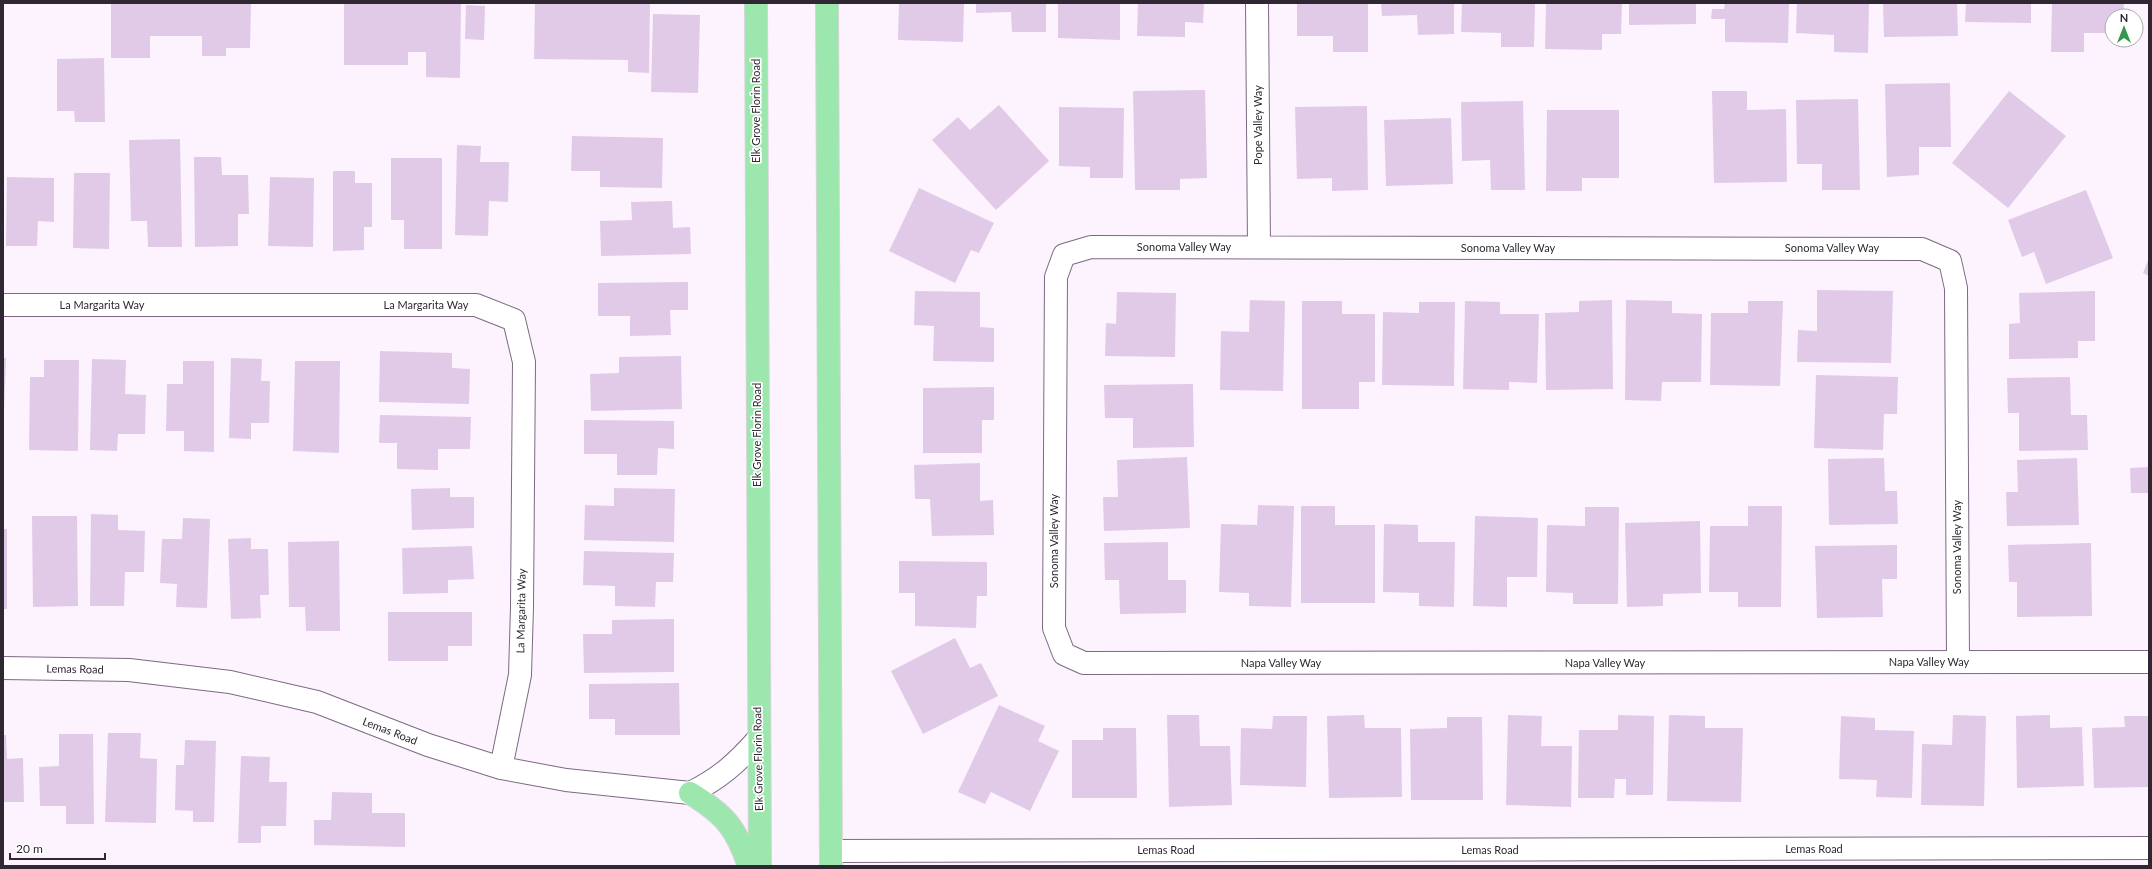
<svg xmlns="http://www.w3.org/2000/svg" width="2152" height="869" viewBox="0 0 2152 869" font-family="Lato,sans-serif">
<rect width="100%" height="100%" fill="#fcf3ff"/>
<path fill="#e1cae7" d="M111 3H251L250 48H226V56H202V36H150V58H111Z
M344 3H461L460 78 426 77V52H408V65H344Z
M535 3H650L649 73 628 72V60L534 59Z
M899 3H964L963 42 898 40Z
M976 3H1046V32H1012L1011 12 976 13Z
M1058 3H1120V40L1058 38Z
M1138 3H1204L1203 23 1185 22V37L1137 36Z
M1297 3H1368V52H1333V36H1297Z
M1381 3H1454V34L1418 35 1417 15 1382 16Z
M1462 3H1535L1534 47H1501V33L1461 32Z
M1546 3H1622L1621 34H1602V50L1545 49Z
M1629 3H1696V24L1629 25Z
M1725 3H1789L1788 43 1725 42V19H1711L1712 9H1724Z
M1797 3H1869L1868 53 1834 52V35L1796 33Z
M1883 3H1957L1958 36 1884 37Z
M1966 3H2031V23L1965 22Z
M2052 3H2124L2123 16H2112V33H2084V52H2051Z
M466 5 485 6 484 40 465 39Z
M653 14 700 15 698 93 651 92Z
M104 58 105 122H75L74 111H57V59Z
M1950 83 1951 147H1919V175L1887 177 1885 84Z
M1205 90 1207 178 1180 179V190H1135L1133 91Z
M1712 91H1747V110L1786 109 1787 182 1714 183Z
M2009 91 2066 136 2008 208 1952 163Z
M1858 99 1860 190H1822V164H1797L1796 100Z
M1523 101 1525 190H1491L1490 160 1462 161 1461 102Z
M999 105 1049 161 996 210 932 140 958 117 970 130Z
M1367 106 1368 190 1332 191V178L1297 179 1295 107Z
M1059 107 1124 108 1123 178H1090V167L1059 166Z
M1547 110H1619V178H1582V191H1546Z
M1451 118 1453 184 1386 186 1384 120Z
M572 136 663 138 662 188 600 187V171H571Z
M180 139 182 247H148L147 221H131L129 140Z
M457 145 481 146 480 162H509L508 202 489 201 488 236 455 235Z
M194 157H221L222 175H248L249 214H238V246L195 247Z
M391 158H442V249H404V220H391Z
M333 171H355V183H372V227H364V250L333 251Z
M74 173H110L109 249 73 248Z
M7 177 54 178V222L38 221 37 246H6Z
M270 177 314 178 313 247 268 246Z
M919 188 994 223 979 253 971 250 955 283 889 251Z
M2086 190 2113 258 2046 284 2034 252 2022 257 2008 220Z
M672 201 673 228 690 227 691 254 601 256 600 221 632 220 631 202Z
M2149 258V276L2143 273Z
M688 282V310H670L671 335 630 336V316H598V283Z
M1817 290 1893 291 1891 363 1797 362 1798 330 1817 331Z
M915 291 980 292V327L994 328V362L933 361 934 326 914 325Z
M2095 291V341H2078V358L2009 359V324L2020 323 2019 293Z
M1117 292 1176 293 1175 357 1105 356 1106 323 1116 324Z
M1250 300 1285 301 1283 391 1220 390 1221 331 1249 332Z
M1612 300 1613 389 1546 390 1545 313 1579 312V301Z
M1626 300 1672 301V313L1702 314 1701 382H1662L1661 401 1625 400Z
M1302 301H1342V314H1375V382H1359V409H1302Z
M1465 301 1500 302V314H1539L1537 383 1509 382V390L1463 389Z
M1748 301H1783L1780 386 1710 385 1711 313H1748Z
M1419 302H1455L1454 386 1382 385 1383 312 1419 313Z
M380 351 452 353V368L470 369 469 404 379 402Z
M681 356 682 409 591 411 590 374 619 373V357Z
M3 358H6L4 410H3Z
M231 358 262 359 261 381H270L269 423H251V439L229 438Z
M92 359 126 360 125 394 146 395 145 434H118L117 451 90 450Z
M44 360H79L78 451 29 450 30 377H44Z
M183 361H214V452L184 451V431H166L167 384H183Z
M295 361H340L339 453 293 451Z
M1816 375 1898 377 1897 414H1884L1883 450 1814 448Z
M2070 377 2071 415H2087L2088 450 2019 451V413H2008L2007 378Z
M1193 384 1194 447 1133 448V418H1105L1104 385Z
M994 387V420H982V453H923V388Z
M380 415 471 417 470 449H438V470L397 469V443H379Z
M584 420 674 421V449L658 448 657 475H617V454H584Z
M1187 457 1190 528 1104 531 1103 497H1118L1117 460Z
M1884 458 1885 491H1897L1898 524 1829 525 1828 459Z
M2077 458 2079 525 2007 526 2006 492H2018L2017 460Z
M980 463V501L993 500 994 535 932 536 930 499H915L914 465Z
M2149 467V493H2131L2130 468Z
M450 488V497H474V528L412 530 411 489Z
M614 488 675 489 674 542 584 540 585 505 614 506Z
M1258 505 1294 506 1291 607 1249 606V593L1219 592 1221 524 1257 525Z
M1301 506H1335V525H1375V603H1301Z
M1748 506H1782L1781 607H1738V592H1709L1710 526H1748Z
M1585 507H1619L1618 604H1573V593L1546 592 1547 525 1585 526Z
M91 514 118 515V530L145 531 144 572H125L124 606H90Z
M32 516H77L78 606 33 607Z
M1475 516 1538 518 1537 577H1507V607L1473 606Z
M183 518 210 519 207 608 176 607 177 584 160 583 162 539H182Z
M1700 521 1701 593 1663 594V606L1627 607 1625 523Z
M1384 524 1418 525V542H1455L1454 607 1419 606V593L1383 592Z
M3 529H7V609H3Z
M251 538V549H268L269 595H260L261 618 231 619 228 539Z
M339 541 340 631H306L305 607H289L288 542Z
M1168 542V580H1186V613L1120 614 1119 580H1105L1104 543Z
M2091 543 2092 616 2017 617V582H2009L2008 545Z
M1897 545V579H1882L1883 617 1817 618 1815 546Z
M472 546 474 579 448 580V593L403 594 402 548Z
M584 551 674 553 673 582H656L655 607 615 606V586L583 585Z
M899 561 987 562V596H977L976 628 915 626V593H899Z
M388 612H472V646H448V661H388Z
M674 619V672L584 673 583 634H612V620Z
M955 638 970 668 981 663 998 696 923 734 891 671Z
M679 683 680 735H615V719H589V684Z
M999 705 1045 726 1038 741 1059 751 1030 811 991 792 985 804 958 792Z
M1167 715H1199L1200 746H1230L1232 805 1169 807Z
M1364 715 1365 728H1401L1402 797 1329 798 1327 716Z
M1508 715 1542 716 1541 746H1572L1571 807 1506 805Z
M1618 715 1654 716 1653 795H1626V779H1615L1614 798H1578L1579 730H1618Z
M1669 715 1705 716V728H1743L1741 802 1667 801Z
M1953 715 1986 716 1984 806 1921 805 1922 744 1952 745Z
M2050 715V728L2082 727 2084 786 2017 788 2016 716Z
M1273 716H1307L1306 787 1240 785 1241 728 1272 729Z
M1841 716 1875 718V730L1914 731 1912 798 1876 797 1877 780 1839 779Z
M2124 716H2149V787L2094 788 2092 728 2125 727Z
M1447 717H1482L1483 800H1411L1410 729 1447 728Z
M1103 728H1136L1137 798H1072V740H1103Z
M108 733H141L140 758 157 759 156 823 105 822Z
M59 734H93L94 824H66V806H40L39 767 59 766Z
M3 735H6L7 759 23 758 24 802H3Z
M185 740 216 741 214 822H193V811L175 810 176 765H184Z
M241 756 270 757 269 782H287L286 826H261V843H238Z
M332 792 372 793V813H405V847L314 845V820H331Z"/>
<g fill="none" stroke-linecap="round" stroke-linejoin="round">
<defs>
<path id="minor" d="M1257 3 1259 247
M3 305H476L514 320 524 362 522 607 520 675 501 768
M1958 662 1956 288 1950 261 1922 249 1091 247 1064 255 1056 277 1054 628 1064 654 1084 663 2149 662
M3 668 129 670 230 682 317 702 428 745 501 768 566 780 690 793C719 779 737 763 758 739
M831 851 2149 848"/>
<path id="major" d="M756 3 760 866
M827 3 831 866
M690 793C724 814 736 827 749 866"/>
</defs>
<use href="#minor" stroke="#7d6983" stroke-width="24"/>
<use href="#major" stroke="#d5d4d6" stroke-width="24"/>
<use href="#minor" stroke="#fff" stroke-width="22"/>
<use href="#major" stroke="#9be7ad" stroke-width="22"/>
</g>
<g text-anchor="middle" stroke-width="3.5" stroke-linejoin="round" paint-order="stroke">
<g font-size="11" fill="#2f2732" stroke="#fff">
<text transform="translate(756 111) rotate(-90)" y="4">Elk Grove Florin Road</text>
<text transform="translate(1258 125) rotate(-90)" y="4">Pope Valley Way</text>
<text x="1184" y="251">Sonoma Valley Way</text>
<text x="1508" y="252">Sonoma Valley Way</text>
<text x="1832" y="252">Sonoma Valley Way</text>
<text x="102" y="309">La Margarita Way</text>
<text x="426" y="309">La Margarita Way</text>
<text transform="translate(757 435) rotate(-90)" y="4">Elk Grove Florin Road</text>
<text transform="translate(1054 541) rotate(-90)" y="4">Sonoma Valley Way</text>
<text transform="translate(1957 547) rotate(-90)" y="4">Sonoma Valley Way</text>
<text transform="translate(521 611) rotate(-89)" y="4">La Margarita Way</text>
<text x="1929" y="666">Napa Valley Way</text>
<text x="1281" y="667">Napa Valley Way</text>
<text x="1605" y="667">Napa Valley Way</text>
<text transform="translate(75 669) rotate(1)" y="4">Lemas Road</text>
<text transform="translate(390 731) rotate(21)" y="4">Lemas Road</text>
<text transform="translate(758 759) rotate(-91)" y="4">Elk Grove Florin Road</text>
<text x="1814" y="853">Lemas Road</text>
<text x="1166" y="854">Lemas Road</text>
<text x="1490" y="854">Lemas Road</text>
</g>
</g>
<rect width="2152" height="869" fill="none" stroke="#2f2732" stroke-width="8"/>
<g transform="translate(2124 28)"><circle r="19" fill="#ffffff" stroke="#aca9ad"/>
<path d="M0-3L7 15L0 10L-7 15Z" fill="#33974c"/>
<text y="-6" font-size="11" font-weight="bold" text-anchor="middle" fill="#2f2732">N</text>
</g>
<path d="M10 853v6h95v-6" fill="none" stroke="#2f2732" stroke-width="2"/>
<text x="16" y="853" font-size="12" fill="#2f2732" stroke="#ffffff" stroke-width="3" paint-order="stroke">20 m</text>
</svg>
